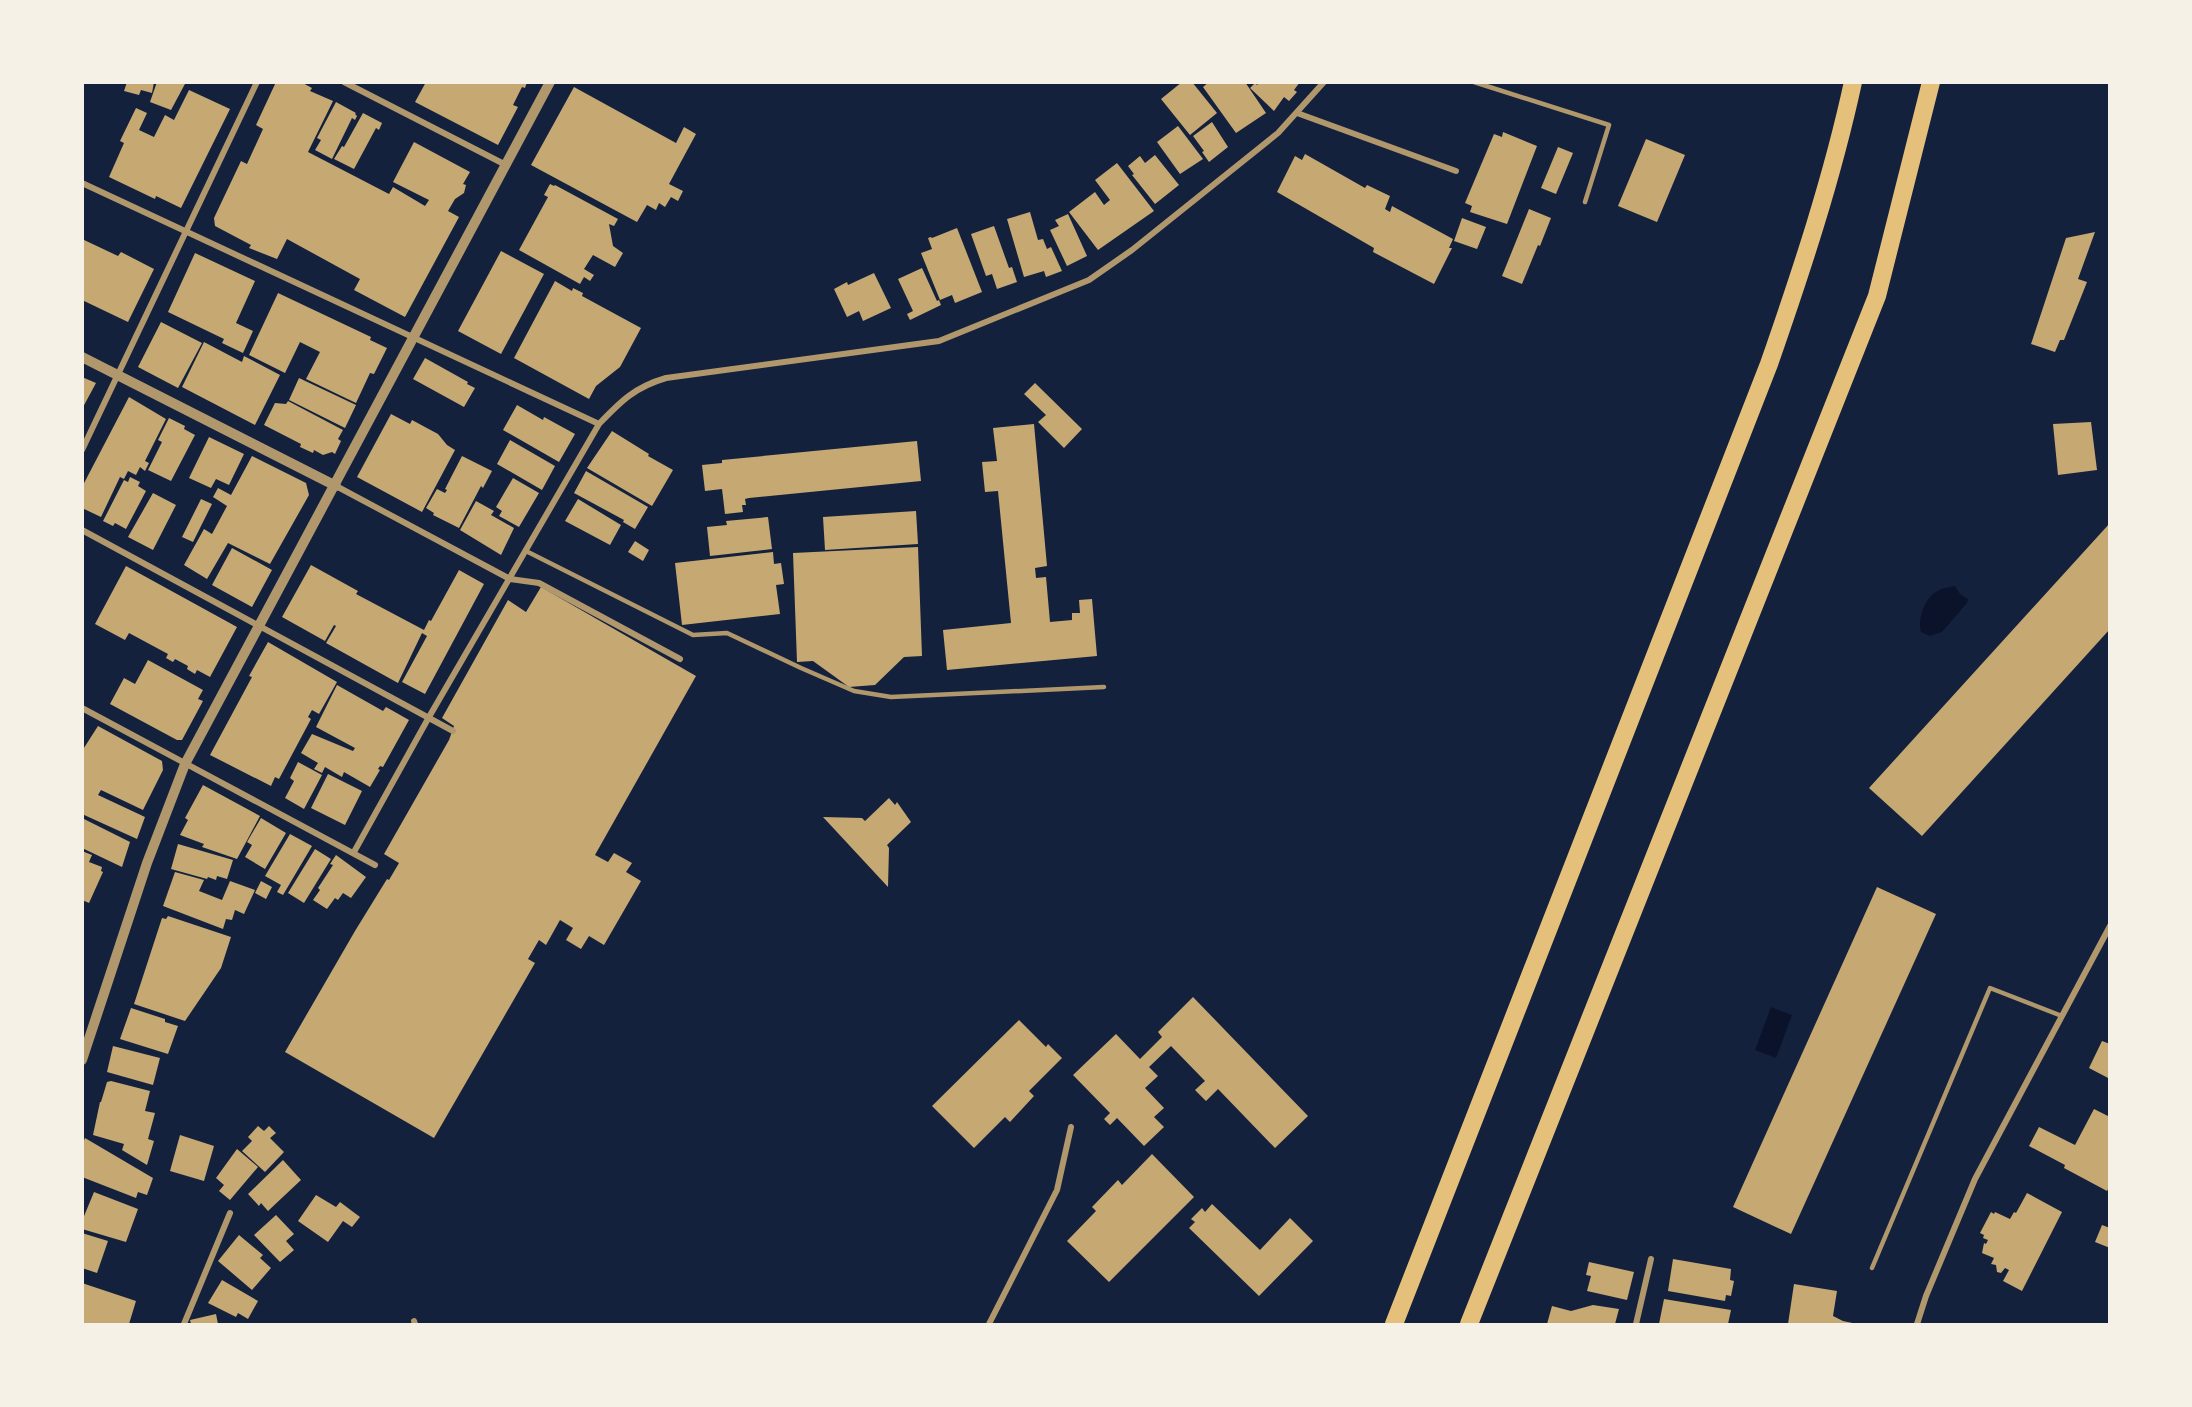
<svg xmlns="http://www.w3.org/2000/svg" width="2192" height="1407" viewBox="0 0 2192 1407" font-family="'Open Sans',sans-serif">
<rect width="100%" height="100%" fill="#14213d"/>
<path fill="#0b132b" d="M1955 586 1960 594 1968 599 1967 603 1942 632 1930 636 1921 632C1917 620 1925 598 1936 592 1941 588 1949 587 1955 586Z
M1771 1007 1792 1015 1776 1058 1755 1050Z"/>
<path fill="#c6a872" d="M127 82H154L152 93 141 90 139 95 124 91Z
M157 82H186L171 110 150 102Z
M276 82H301L312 88 310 91 333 101 308 152 389 194 393 187 425 206 429 200 393 182 414 142 470 172 463 184 466 185 464 193 455 199 448 211 459 217 405 317 354 290 360 279 287 239 277 259 249 248 251 245 215 226 214 218 241 161 247 164 263 129 256 125Z
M426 82H527L525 88 522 87 513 105 518 107 498 145 415 102Z
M1182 82H1192L1217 113 1190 135 1161 99Z
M1209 82H1245L1266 113 1236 133 1203 87Z
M1259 82H1300L1294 90 1297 92 1289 101 1284 97 1274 111 1250 88 1255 83 1257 85Z
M574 87 676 143 684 127 696 134 669 184 683 191 678 201 671 197 665 207 659 203 656 210 647 205 637 222 531 165Z
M189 90 230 109 181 208 156 196 155 199 109 177 124 143 120 141 136 108 147 113 139 130 154 137 165 115 174 120Z
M336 102 356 113 355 114 357 116 355 120 352 118 332 159 315 150 321 140 317 138Z
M363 113 382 123 379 130 376 128 354 169 334 159 342 146 344 147Z
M1212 122 1228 147 1209 162 1202 152 1204 151 1193 136Z
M1178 126 1203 159 1180 174 1157 142Z
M1503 132 1537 146 1507 224 1470 212 1472 206 1465 203 1494 134 1502 137Z
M1646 139 1685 155 1657 222 1618 206Z
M1558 147 1573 153 1556 194 1541 188Z
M1305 154 1365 188 1367 185 1390 196 1385 209 1390 212 1392 206 1453 239 1449 248H1452L1434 284 1373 252 1374 248 1277 192 1295 156 1302 160Z
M1155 155 1179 185 1155 204 1132 175 1134 174 1128 166 1140 156 1145 163Z
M1117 163 1154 211 1098 250 1069 212 1095 192 1104 205 1110 200 1095 180Z
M550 184 554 186 555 185 618 219 614 226 609 224 613 246 623 253 615 267 593 255 584 269 594 275 590 281 584 277 580 284 519 250 548 197 544 195Z
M1529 209 1551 218 1540 246 1538 245 1522 284 1502 276Z
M1030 212 1038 240 1043 239 1047 249 1051 247 1062 271 1046 277 1044 271 1024 277 1007 219Z
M1068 214 1087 256 1067 266 1050 230 1059 226 1055 220Z
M1462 218 1486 227 1477 249 1454 241Z
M994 226 1009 268 1012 267 1017 282 997 289 992 274 986 276 971 234Z
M957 228 982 292 955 303 952 295 940 300 921 253 932 249 928 238 931 237 932 238Z
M2095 232 2078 279 2087 282 2064 340H2060L2055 352 2031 344 2066 238Z
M82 239 118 256 121 252 154 269 128 322 82 300Z
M501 251 544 274 501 354 458 331Z
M195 253 255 281 236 323 253 331 243 353 222 343 224 339 168 312Z
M922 268 937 301 939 300 941 305 910 320 907 314 913 311 898 279Z
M874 273 891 308 863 321 859 311 847 317 834 289 847 282 848 285Z
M555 281 572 291 573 288 583 293 582 296 641 328 620 367 596 386 589 399 514 358Z
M278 293 371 337 370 340 387 348 374 374 370 373 356 403 306 379 320 352 300 342 285 373 249 355Z
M161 322 202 343 178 388 138 367Z
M204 342 242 362 244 356 280 375 255 425 182 387Z
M425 358 468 382 467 384 475 388 464 407 413 379Z
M82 377 96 383 82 409Z
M299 378 356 405 345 428 289 400Z
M1035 383 1082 429 1064 448 1038 422 1046 415 1024 394Z
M129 397 166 419 145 461 149 463 145 471 140 467 136 475 128 471 124 479 120 477 101 517 82 508V487Z
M288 401 343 430 338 439 341 441 335 454 332 452 323 455 314 450 313 453 300 447 301 444 264 425 275 403 286 404Z
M517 405 543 420 544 417 575 434 559 462 503 430Z
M391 414 410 424 412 420 438 434 447 445 455 450 422 512 357 477Z
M169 418 185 426 184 429 195 435 171 481 148 470 162 442 158 440Z
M2091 422 2097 470 2058 475 2053 424Z
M1034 424 1047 566 1035 568 1036 578 1046 577 1050 622 1072 620V613H1080L1079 600 1092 599 1097 656 947 670 943 630 1011 623 998 491 985 492 982 462 997 461 993 428Z
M612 431 649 454 648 456 673 470 652 506 587 468Z
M209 437 244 454 229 485 216 479 211 488 189 478Z
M510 440 555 466 542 490 497 464Z
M917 441 921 481 749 498 745 499 746 505H742L743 512 725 514 722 489 705 491 702 465 722 463V460Z
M252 456 306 483 309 495 270 564 228 543 207 579 184 565 204 529 212 534 227 506 213 497 218 488 231 495Z
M462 456 492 471 483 488 481 486 459 528 433 515 434 513 426 508 437 489 445 493 447 490 445 489Z
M586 471 648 507 635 529 623 522 624 520 574 493Z
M130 477 140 482 138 486 146 491 126 529 115 523 113 526 103 521 124 480 128 482Z
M513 478 539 493 519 527 499 516 502 511 496 507Z
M153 493 176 505 153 550 128 537Z
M201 499 212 504 193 542 182 537Z
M578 499 621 525 610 545 565 521Z
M476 501 494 511 491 515 514 528 501 555 460 530Z
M916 511 918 544 825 550 823 517Z
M768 517 772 549 710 556 707 527 727 525 726 521Z
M2110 523V629L1922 836 1869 788Z
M635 541 649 550 643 561 628 552Z
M918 547 922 656 904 657 875 685 849 687 813 661 797 662 793 553Z
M232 548 272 570 252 607 212 585Z
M773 552 774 564 781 563 784 584 776 585 780 614 682 625 675 563Z
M311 565 358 591 356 594 424 630 429 620 431 621 459 570 484 584 425 694 402 682 427 636 422 633 398 683 326 643 336 626 334 625 325 641 282 617Z
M126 566 237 627 210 677 197 670 195 674 187 669 188 666 175 659 173 662 166 658 168 654 129 633 125 640 95 624Z
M541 587 696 676 595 855 608 862 614 853 632 863 626 872 641 881 604 945 589 936 581 949 566 940 573 928 560 920 546 945 539 940 528 959 535 963 434 1138 285 1052 355 931 387 879 389 880 399 863 384 854 449 740 454 726 442 718 508 600 526 612Z
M268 642 337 682 319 714 312 710 308 717 311 719 279 779 275 777 271 786 210 755 252 677 249 676Z
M148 660 203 690 198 699 203 701 182 740H177L110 704 124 678 135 684Z
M337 685 383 711 386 707 409 720 383 767 380 766 378 769 380 770 370 787 344 772 342 777 325 767 322 773 314 769 318 763 301 753 312 734 353 751 355 748 316 727Z
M98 726 162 761 163 770 143 810 101 790 98 795 145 817 137 839 82 814V751Z
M298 762 322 775 304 809 285 798 294 781 290 778Z
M328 774 362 791 345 825 311 808Z
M203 785 260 816 237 859 202 847 204 844 180 835 188 820 185 818Z
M889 798 895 805 897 802 911 822 887 845 889 848 888 887 823 817 862 818 865 821Z
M82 818 130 842 122 867 82 848Z
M261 818 286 833 265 869 245 857 252 845 247 842Z
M290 834 312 846 283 895 277 892 281 885 265 876Z
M178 844 233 860 227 879 217 876 216 880 208 877 207 879 171 869Z
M315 849 331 859 304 903 288 893Z
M82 851 92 855 89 862 102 867 101 871 103 872 89 903 82 900Z
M336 855 366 877 351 898 343 893 338 900 335 898 327 909 313 900 320 890 318 888 333 865 330 864Z
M175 872 204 880 199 891 222 900 230 881 255 890 244 914 235 910 232 920 226 919 223 929 163 906Z
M261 881 272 887 266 899 255 893Z
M1877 887 1936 914 1791 1234 1733 1207Z
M168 916 231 937 221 968 185 1021 134 1004 162 918 166 919Z
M1193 997 1308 1116 1275 1148 1218 1089 1206 1101 1195 1090 1205 1081 1171 1046 1149 1067 1158 1076 1145 1088 1164 1108 1154 1117 1164 1127 1144 1146 1117 1118 1110 1125 1104 1119 1110 1113 1073 1075 1116 1034 1140 1059 1162 1037 1158 1032Z
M131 1008 165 1019V1022L178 1026 168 1054 120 1039Z
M1019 1020 1046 1047 1048 1044 1062 1058 1029 1091 1034 1096 1010 1122 1005 1117 974 1148 932 1106Z
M2102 1041 2110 1044V1079L2089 1068Z
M113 1046 160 1058 153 1085 107 1072Z
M111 1081 150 1091 145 1111 155 1113 148 1139 154 1141 147 1165 122 1150 124 1144 93 1135 100 1102H101L107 1082Z
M2094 1109 2110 1117V1186L2107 1191 2064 1168 2065 1165 2029 1146 2039 1127 2075 1145Z
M258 1126 264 1131 269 1126 276 1133 270 1138 284 1152 265 1172 242 1151 252 1141 248 1137Z
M180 1135 214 1146 204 1181 170 1171Z
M85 1138 153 1178 147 1195 138 1192 136 1198 82 1177V1145Z
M237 1149 258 1167 230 1200 219 1191 224 1185 216 1178Z
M1152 1154 1194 1197 1109 1282 1067 1241 1096 1211 1092 1207 1118 1180 1122 1185Z
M283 1160 301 1180 268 1211 261 1203 259 1206 248 1194Z
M94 1192 138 1209 126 1242 82 1229V1221Z
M2027 1193 2062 1212 2022 1291 2003 1281 2009 1270 2005 1268 2001 1273 1997 1272 1996 1265 1991 1264 1994 1258 1982 1253 1984 1243 1986 1244 1988 1240 1983 1238 1984 1235 1980 1233 1991 1212 1994 1214 1995 1212 2010 1219 2014 1212 2016 1213Z
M316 1195 336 1207 340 1202 360 1217 352 1227 343 1221 328 1242 298 1221Z
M1212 1204 1260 1250 1290 1218 1313 1241 1259 1296 1189 1228 1195 1222 1191 1219 1202 1208 1205 1212Z
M276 1215 294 1234 286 1241 294 1250 280 1262 254 1235Z
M2102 1225 2110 1228V1248L2095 1242Z
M82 1233 108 1241 97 1273 82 1268Z
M239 1235 263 1255 260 1258 271 1268 252 1290 218 1261Z
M1673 1259 1731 1269 1730 1280 1734 1281 1731 1296 1726 1295 1725 1301 1668 1291Z
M1589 1262 1634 1272 1627 1300 1587 1291 1591 1276 1586 1275Z
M222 1280 258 1301 248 1319 238 1313 236 1317 208 1303Z
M82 1283 136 1301 129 1324H82Z
M1794 1284 1837 1291 1833 1316 1843 1321 1857 1324H1788Z
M1664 1299 1731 1310 1728 1324H1659Z
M1593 1305 1619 1309 1615 1324H1547L1552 1306 1571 1311Z
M216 1314 218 1324H191L190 1320Z"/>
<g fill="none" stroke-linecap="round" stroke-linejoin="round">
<path stroke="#b1986c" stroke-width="4.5" d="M1474 82 1609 125 1585 202
M526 551 693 635 727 633 801 668 854 691 891 697 1104 687
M1872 1268 1990 988 2062 1016"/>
<path stroke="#b1986c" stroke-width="6" d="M344 82 506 165
M1297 113 1456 171
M82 183 599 424
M82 450 257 82
M336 486 510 579 539 583 680 659
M82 530 453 731
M82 708 375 865
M354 852 429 717 599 424C621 401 635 387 666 378L939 341 1089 280 1132 250 1278 133 1324 82
M414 1321 415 1324
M184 1324 230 1213
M989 1324 1057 1190 1071 1127
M1636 1324 1651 1259
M1917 1324 1926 1296 1975 1179 2110 926"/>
<path stroke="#b1986c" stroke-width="10" d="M82 357 336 486
M82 1060 147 863 185 764 550 82"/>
<path stroke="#e5c07b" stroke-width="18" d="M1394 1324 1769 364C1801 272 1832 179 1853 82
M1469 1324 1877 296 1931 82"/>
</g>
<rect width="2192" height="1407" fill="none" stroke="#f6f1e7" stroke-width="168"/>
</svg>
